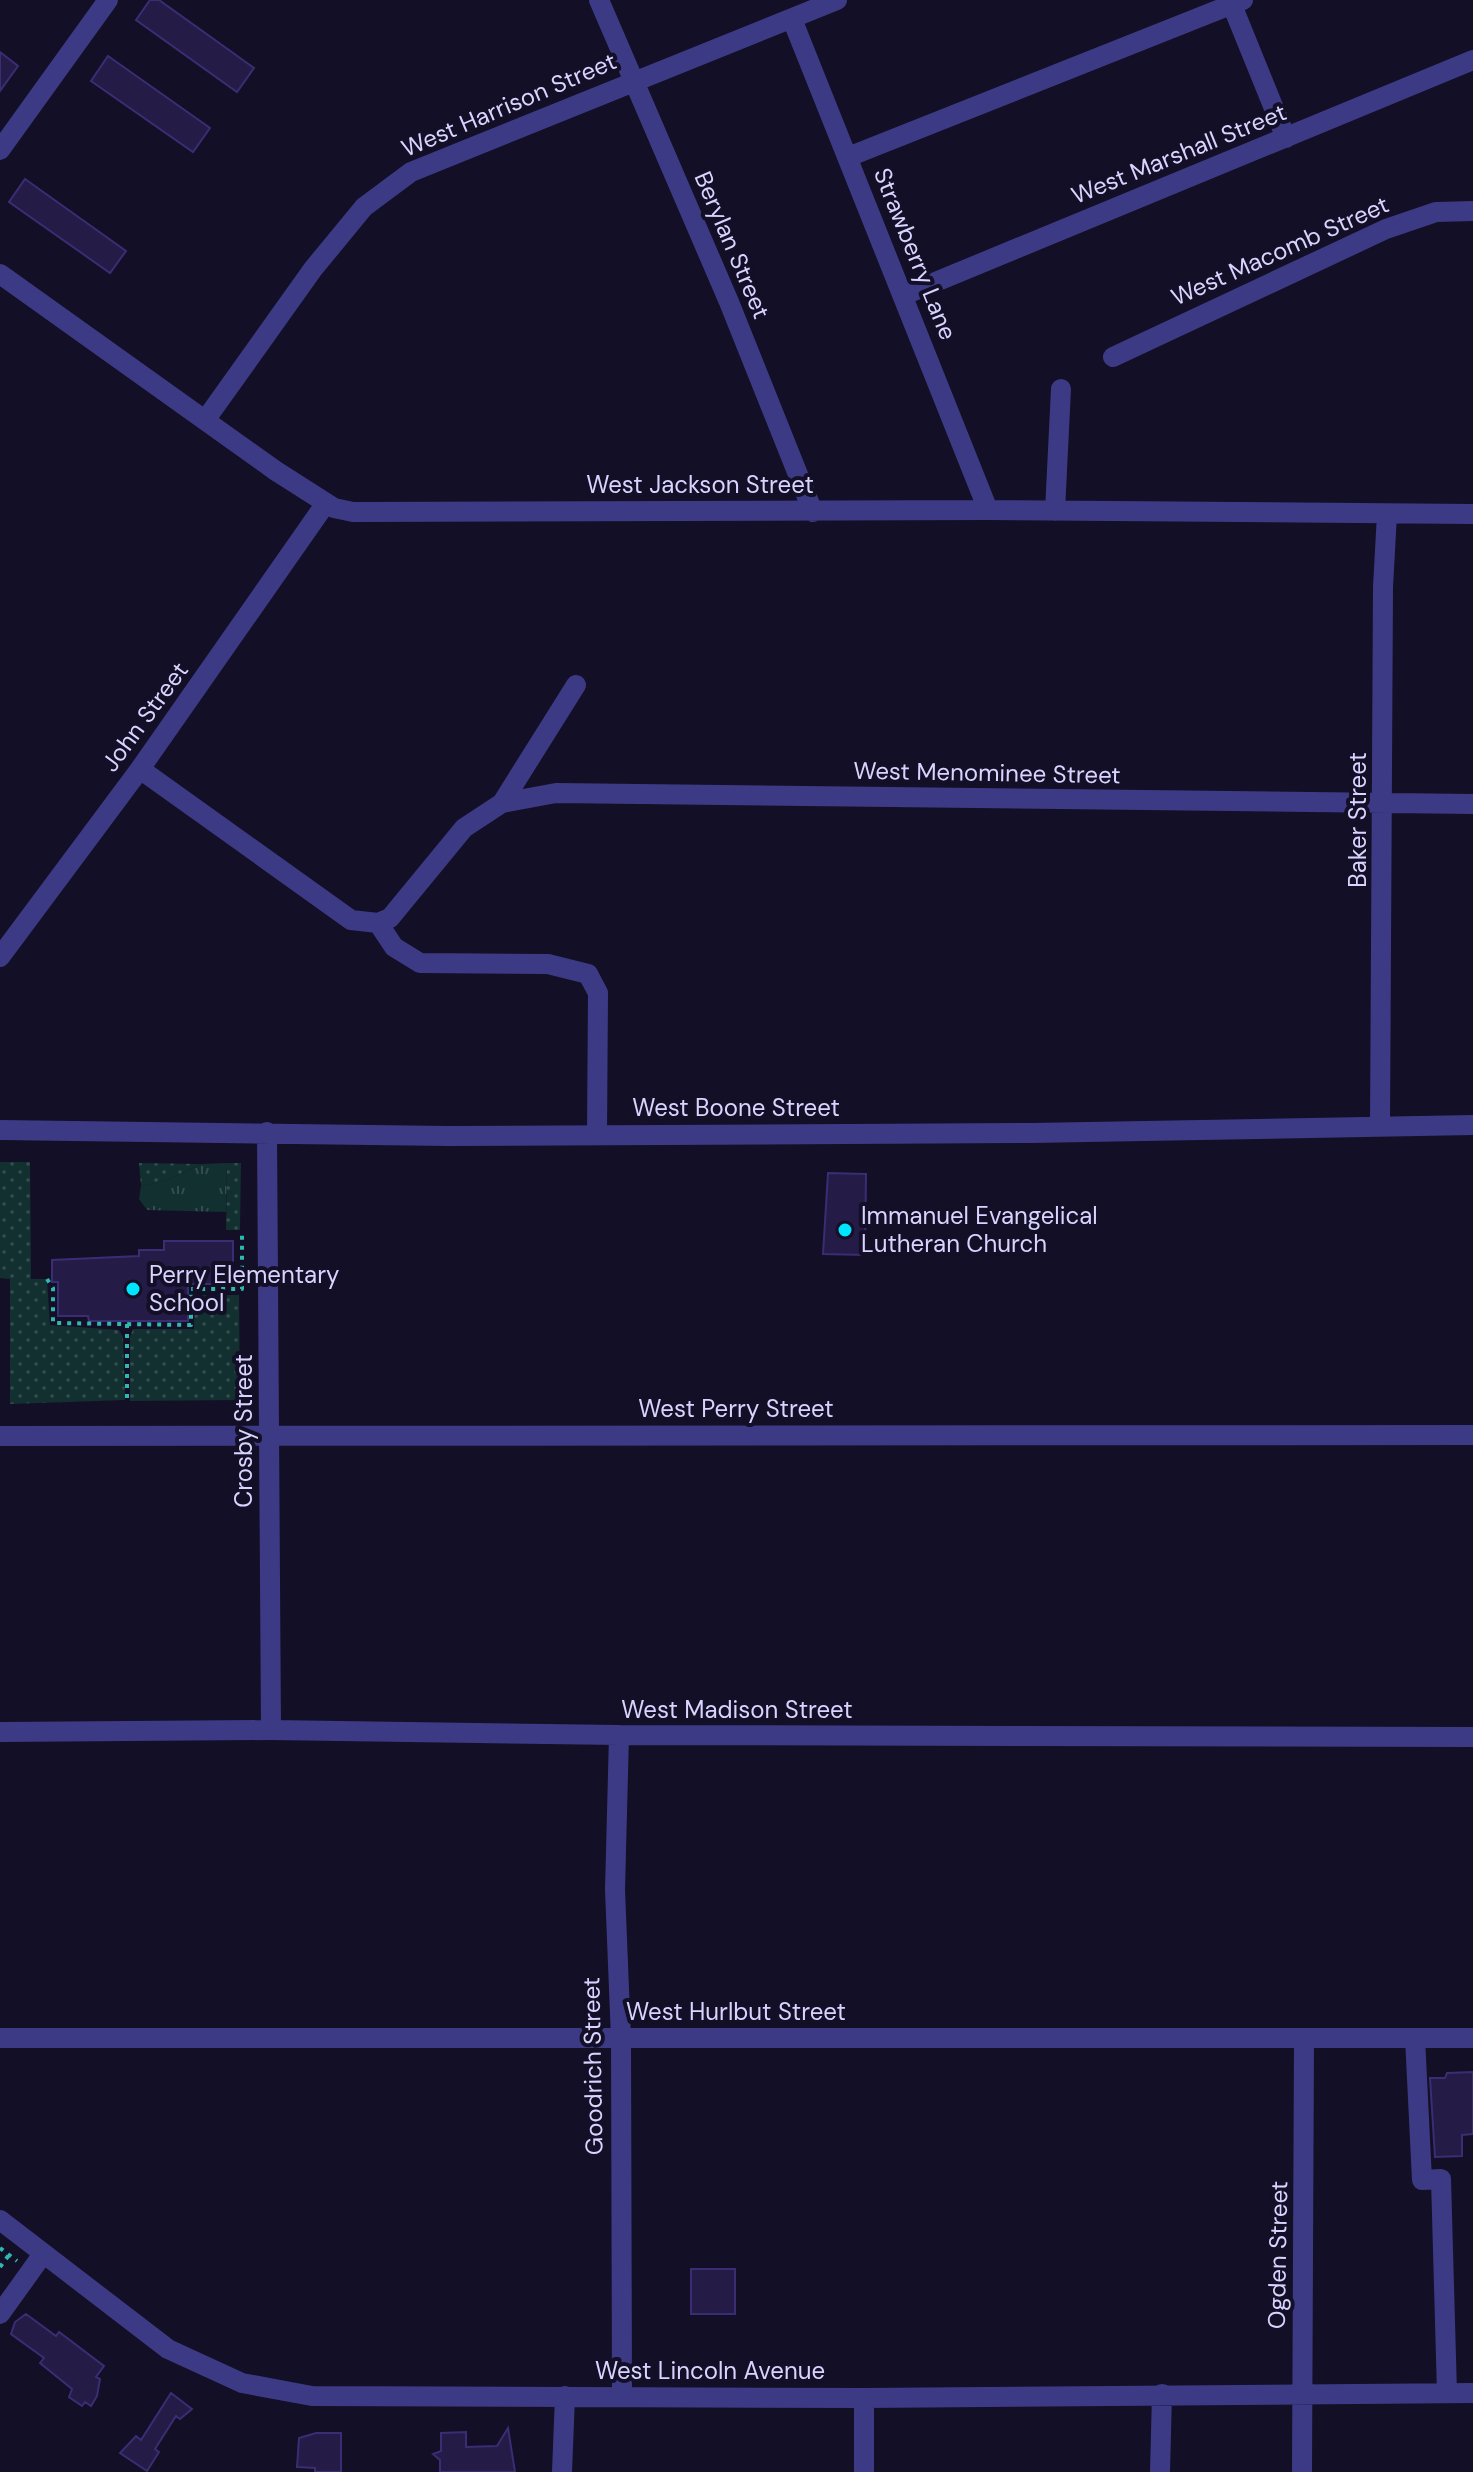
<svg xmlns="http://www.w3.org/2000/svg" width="1473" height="2472" viewBox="0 0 1473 2472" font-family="'DM Sans',sans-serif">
<defs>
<pattern id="grass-dots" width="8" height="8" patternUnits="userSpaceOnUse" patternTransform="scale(2)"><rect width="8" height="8" fill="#12302f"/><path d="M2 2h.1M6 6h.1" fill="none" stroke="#344d4e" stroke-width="1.8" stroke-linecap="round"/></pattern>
<pattern id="park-tufts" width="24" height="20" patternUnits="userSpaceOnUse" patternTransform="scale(2)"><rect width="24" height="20" fill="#12302f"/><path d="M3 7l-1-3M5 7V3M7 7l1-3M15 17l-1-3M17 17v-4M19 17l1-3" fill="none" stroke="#344d4e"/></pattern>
</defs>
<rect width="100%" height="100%" fill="#130f26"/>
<path fill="url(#grass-dots)" d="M0 1162H30L31 1279H47L50 1325 119 1330 123 1337 125 1400 10 1404V1279L0 1278Z
M139 1163 201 1164 168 1180 141 1186Z
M227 1163H241L240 1230H226Z
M195 1295H239L240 1400 130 1401V1337L133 1329H194Z"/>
<path fill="url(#park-tufts)" d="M227 1163 226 1212 147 1210 139 1199 141 1186 168 1180 201 1164Z"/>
<path fill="#241b47" stroke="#3b2d73" stroke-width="2" d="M150 0H159L254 68 237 92 136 20Z
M0 52 18 66 0 91Z
M108 56 210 128 193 152 91 81Z
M25 179 126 251 110 273 9 202Z
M828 1173 866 1174 865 1255 823 1254Z
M164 1241H233V1284H188V1321H89L88 1316H58V1282H52V1260L139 1256V1250H164Z
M1473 2072V2134L1462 2135V2156L1435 2157 1430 2078H1445L1447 2073Z
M691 2269H735V2314H691Z
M26 2314 56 2336 59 2332 104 2366 96 2377 100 2379 97 2396 91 2406 85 2402 82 2406 69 2397 72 2389 40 2363 44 2358 11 2334 15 2322Z
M171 2393 192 2409 180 2419 176 2416 155 2449 159 2452 147 2471 120 2453 136 2436 141 2440Z
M508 2428 515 2472H440V2460L433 2454 441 2451V2433L466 2432V2447L497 2446Z
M316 2433H341V2472H315V2468L297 2467 299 2438Z"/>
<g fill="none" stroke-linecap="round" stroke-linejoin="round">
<path stroke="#2fb8b0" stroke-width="4" stroke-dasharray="4 6" stroke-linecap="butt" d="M47 1279 53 1288V1323L191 1325V1289H242V1234
M127 1324V1404
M0 2248 17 2261
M0 2267 9 2255"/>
<path stroke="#3d3a85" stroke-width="20" d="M599 0 729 302 813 512
M1230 0 1286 138
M792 19 988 510
M0 150 108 0
M848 157 1243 0
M0 274 276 471 334 508 353 512 988 510 1473 514
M904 295 1473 60
M1113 357 1386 229 1436 212 1473 211
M206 419 313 269 364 207 411 172 837 0
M1055 511 1061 389
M140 769 351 920 378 923 390 918 464 828 502 803 576 685
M502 803 556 793 1473 804
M378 923 394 947 420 963 548 964 588 974 598 993 597 1135
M0 957 140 769 326 503
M1380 1126 1383 587 1387 514
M0 1130 449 1136 1031 1133 1473 1125
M267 1132 271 1730
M0 1436 1473 1435
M0 1732 271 1730 619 1735 1473 1737
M619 1735 615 1890 621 2038 622 2396
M0 2038H1473
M1415 2038 1422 2180 1441 2179 1447 2393
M0 2220 168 2349 242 2383 312 2396 864 2398 1473 2393
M0 2314 43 2254
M562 2472 565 2396
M864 2472V2398
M1160 2472 1162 2394
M1302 2472 1304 2039"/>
</g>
<g fill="#00e5ff" stroke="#130f26" stroke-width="3">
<circle cx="845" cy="1230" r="8"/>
<circle cx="133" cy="1289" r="8"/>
</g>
<g text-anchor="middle" stroke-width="8" stroke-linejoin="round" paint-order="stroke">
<g font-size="24" fill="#d9d4ff" stroke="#130f26">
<text transform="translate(509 105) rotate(-23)" y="8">West Harrison Street</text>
<text transform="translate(1179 154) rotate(-22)" y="8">West Marshall Street</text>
<text transform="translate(732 245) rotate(67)" y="8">Berylan Street</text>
<text transform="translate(1280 251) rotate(-24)" y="8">West Macomb Street</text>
<text transform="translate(915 254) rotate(68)" y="8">Strawberry Lane</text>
<text x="700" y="493">West Jackson Street</text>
<text transform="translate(145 717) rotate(-54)" y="8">John Street</text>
<text transform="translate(987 773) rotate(1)" y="8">West Menominee Street</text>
<text transform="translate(1358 820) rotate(-90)" y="8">Baker Street</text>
<text x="736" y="1116">West Boone Street</text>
<text x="736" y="1417">West Perry Street</text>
<text transform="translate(244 1431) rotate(-90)" y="8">Crosby Street</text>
<text x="737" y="1718">West Madison Street</text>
<text x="736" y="2020">West Hurlbut Street</text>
<text transform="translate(593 2066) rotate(-91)" y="8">Goodrich Street</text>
<text transform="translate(1278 2255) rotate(-89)" y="8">Ogden Street</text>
<text x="710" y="2379">West Lincoln Avenue</text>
</g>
<g font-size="24" fill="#d9d4ff" stroke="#130f26" text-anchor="start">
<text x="861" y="1224">Immanuel Evangelical<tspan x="861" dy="28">Lutheran Church</tspan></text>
<text x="149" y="1283">Perry Elementary<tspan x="149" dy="28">School</tspan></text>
</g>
</g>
</svg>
